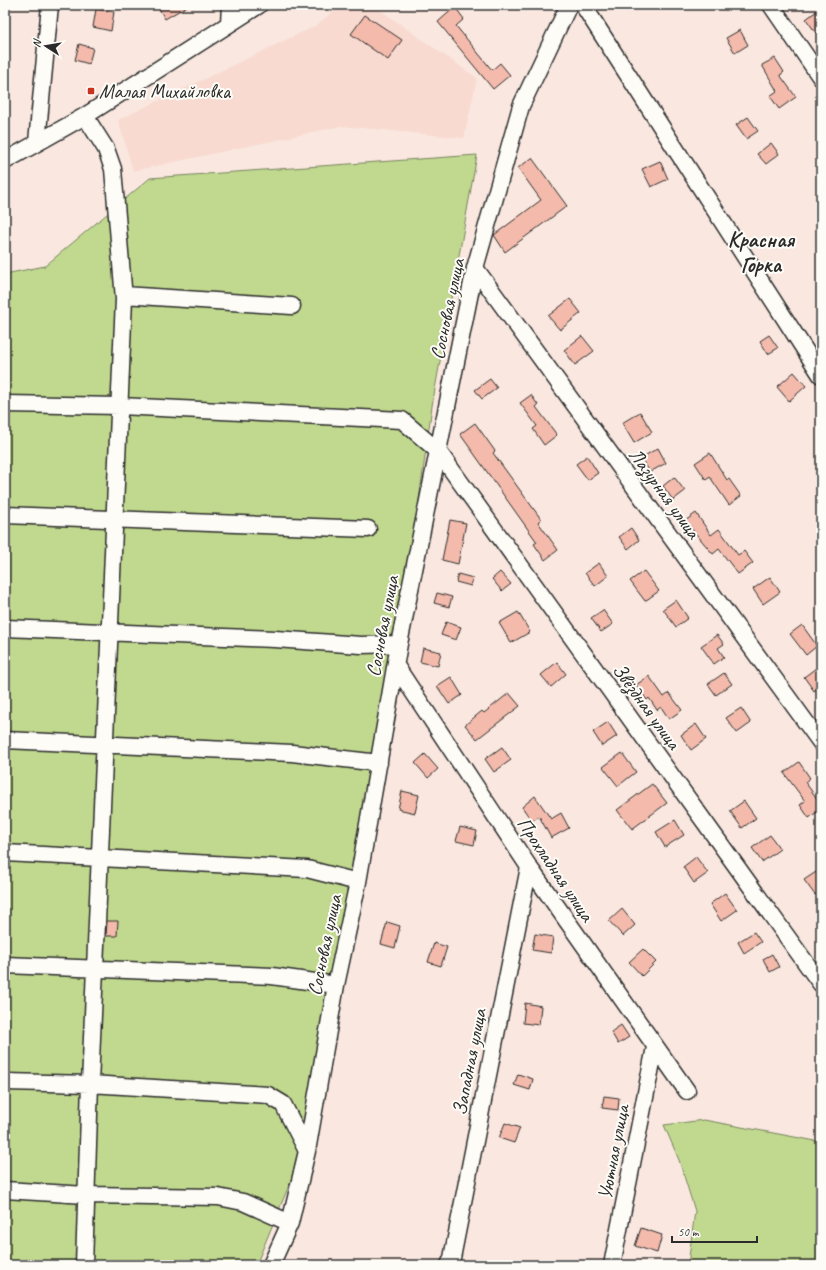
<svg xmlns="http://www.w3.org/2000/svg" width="826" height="1270" viewBox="0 0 826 1270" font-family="Caveat,sans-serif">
<rect width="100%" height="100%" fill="#fae8e0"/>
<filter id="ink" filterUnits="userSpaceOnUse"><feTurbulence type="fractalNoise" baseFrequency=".025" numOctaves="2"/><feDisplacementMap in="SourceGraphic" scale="8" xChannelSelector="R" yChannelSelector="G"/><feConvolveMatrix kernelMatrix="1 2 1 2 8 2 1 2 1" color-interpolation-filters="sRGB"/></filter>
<g filter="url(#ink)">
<path fill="#f8dad0" d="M340 5H373L477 78 464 138 341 126 133 171 118 120 317 25Z"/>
<path fill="#c1d98f" stroke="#76825d" d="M477 155 432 406 396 666 297 1166 256 1265H5V274L45 266 150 178Z
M704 1120 821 1142V1265H688L695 1211 679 1160 664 1125Z"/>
<path fill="#f4bbac" stroke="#2b2b2b" d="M157 5H189L165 19Z
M455 7 464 19 456 26 492 70 500 63 510 75 493 89 438 22Z
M821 8V30L816 33 806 19Z
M96 9 114 12 111 31 93 27Z
M365 15 402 40 388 60 351 34Z
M740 30 748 45 735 53 726 38Z
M79 44 93 48 89 64 75 60Z
M775 58 784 72 780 75 796 97 779 109 770 96 777 91 762 65Z
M748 117 758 131 746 139 736 125Z
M771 143 779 154 766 164 757 154Z
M532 158 567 206 505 252 494 235 541 200 518 168Z
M660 161 668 179 651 187 642 169Z
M570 299 581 313 560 330 548 316Z
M769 335 778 348 768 354 760 341Z
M582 336 594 351 575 365 564 350Z
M794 372 806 386 789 401 777 387Z
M490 379 497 388 482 399 475 390Z
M531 395 538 405 536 407 557 435 544 445 533 429 537 426 520 403Z
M640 412 652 432 634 443 622 423Z
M475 423 495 451 493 453 541 519 538 522 558 550 545 560 534 544 537 542 460 434Z
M658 448 666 463 650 472 641 458Z
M710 453 727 480 729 479 741 496 729 505 710 477 706 480 695 463Z
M587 456 598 473 588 480 576 464Z
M674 477 685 491 673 500 663 486Z
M696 513 711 535 719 529 738 555 744 551 753 563 738 574 719 549 713 554 685 521Z
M450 520 466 523 458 564 442 560Z
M631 528 639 540 628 549 619 537Z
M599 563 608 576 595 586 585 573Z
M644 571 659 591 645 601 630 581Z
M500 572 511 584 502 591 492 579Z
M458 574 473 578 471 586 456 582Z
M770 577 780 592 763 604 753 589Z
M437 593 452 597 449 607 434 603Z
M676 600 688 618 676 627 663 609Z
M603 610 613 624 601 632 591 618Z
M518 612 530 632 511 643 499 623Z
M446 622 461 627 456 640 441 635Z
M802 625 817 646 806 655 790 634Z
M717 635 724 644 718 648 724 657 714 664 701 646Z
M423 648 441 652 438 666 420 662Z
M557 662 566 674 551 687 541 675Z
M816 668 821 675V686L814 691 804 677Z
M724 673 732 684 716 695 708 684Z
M649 676 664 697 669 693 682 710 669 719 661 707 657 710 649 698 647 700 636 685Z
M451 677 462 695 449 704 437 686Z
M509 693 520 706 477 739 465 725 482 711 484 713Z
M741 708 751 723 737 733 726 718Z
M608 722 617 736 602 746 593 732Z
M696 724 706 739 691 750 681 735Z
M502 747 511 760 494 772 485 759Z
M622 753 636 772 618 786 603 767Z
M425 754 438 769 428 778 415 763Z
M799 762 810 778 805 782 821 804V809L809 818 800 805 805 801 784 773Z
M652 784 667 803 632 829 617 810Z
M402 791 419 795 415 813 398 809Z
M535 796 551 819 561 813 569 828 551 838 539 816 532 821 522 807Z
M744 801 756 818 742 828 730 811Z
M675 820 684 835 665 847 656 832Z
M460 827 477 831 474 845 456 841Z
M770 835 780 849 762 862 752 848Z
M696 857 708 873 694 883 683 867Z
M816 872 821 879V891L815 895 804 880Z
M725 893 737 910 721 921 710 904Z
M622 909 635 925 623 936 609 921Z
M107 921H118L117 936H106Z
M387 922 400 926 395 948 381 944Z
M754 932 761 942 744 953 738 942Z
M535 934 553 937 551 953 532 950Z
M434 943 447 947 441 966 428 962Z
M643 949 656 962 642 976 629 962Z
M772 954 779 967 770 972 763 959Z
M525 1003 541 1006 539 1025 523 1023Z
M621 1025 629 1037 618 1044 611 1032Z
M518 1074 533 1079 530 1090 514 1085Z
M604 1096 619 1098 618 1110 602 1108Z
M505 1123 520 1128 514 1143 499 1138Z
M641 1228 662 1235 657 1253 635 1246Z"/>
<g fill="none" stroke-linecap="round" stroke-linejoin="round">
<defs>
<path id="minor" d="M583 5 821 375
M771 5 821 78
M229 23 230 5
M37 142 50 5
M5 161 85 116 259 5
M475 268 821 743
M124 295 292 306
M5 404 120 406 402 420 438 451 821 984
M5 515 368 529
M5 628 275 639 361 645 399 644
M396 666 529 867 687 1091
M5 740 292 753 379 763
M5 853 307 869 358 882
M5 965 272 976 336 985
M5 1082 90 1084 268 1095 283 1104 307 1151
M5 1190 86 1195 218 1197 243 1202 290 1223
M84 1265 90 1084 124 299 113 169 106 149 85 116
M271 1265 290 1223 307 1151 336 985 358 882 399 644 475 268 521 106 569 5
M449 1265 452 1258 529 867
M612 1265 655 1047"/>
</defs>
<use href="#minor" stroke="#2b2b2b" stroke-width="19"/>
<use href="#minor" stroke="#fdfcf7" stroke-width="16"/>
</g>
</g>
<rect fill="#c8321e" stroke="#fdfcf7" stroke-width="1.5" x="87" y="87" width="8" height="8" rx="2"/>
<g text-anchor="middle" stroke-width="4" stroke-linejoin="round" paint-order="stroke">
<g font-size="20" fill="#2b2b2b" stroke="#fdfcf7" text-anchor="start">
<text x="99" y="98">Малая Михайловка</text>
</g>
<g font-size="20" fill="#2b2b2b" stroke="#fdfcf7">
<text transform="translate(447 309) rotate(-78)" y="7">Сосновая улица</text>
<text transform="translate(665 493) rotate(54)" y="7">Лазурная улица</text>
<text transform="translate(382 626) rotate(-79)" y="7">Сосновая улица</text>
<text transform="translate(647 706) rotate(54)" y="7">Звёздная улица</text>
<text transform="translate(556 869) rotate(56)" y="7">Прохладная улица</text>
<text transform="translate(324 945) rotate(-78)" y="7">Сосновая улица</text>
<text transform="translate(469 1062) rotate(-79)" y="7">Западная улица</text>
<text transform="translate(613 1152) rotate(-79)" y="7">Уютная улица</text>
</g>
<g font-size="22" font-weight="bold" fill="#2b2b2b" stroke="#fdfcf7">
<text x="761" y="247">Красная<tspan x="761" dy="25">Горка</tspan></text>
</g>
</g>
<rect width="826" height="1270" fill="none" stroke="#fdfcf7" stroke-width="20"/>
<rect x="10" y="10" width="806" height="1250" fill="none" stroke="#2b2b2b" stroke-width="1.5" filter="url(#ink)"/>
<g transform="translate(46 46) rotate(282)" stroke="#fdfcf7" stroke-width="3" paint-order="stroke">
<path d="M0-3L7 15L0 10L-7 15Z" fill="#2b2b2b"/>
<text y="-6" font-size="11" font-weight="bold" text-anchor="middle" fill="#2b2b2b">N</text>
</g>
<path d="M672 1236v6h85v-6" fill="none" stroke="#2b2b2b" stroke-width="2"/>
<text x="678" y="1236" font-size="12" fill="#2b2b2b" stroke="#fdfcf7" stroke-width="3" paint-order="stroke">50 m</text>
</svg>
